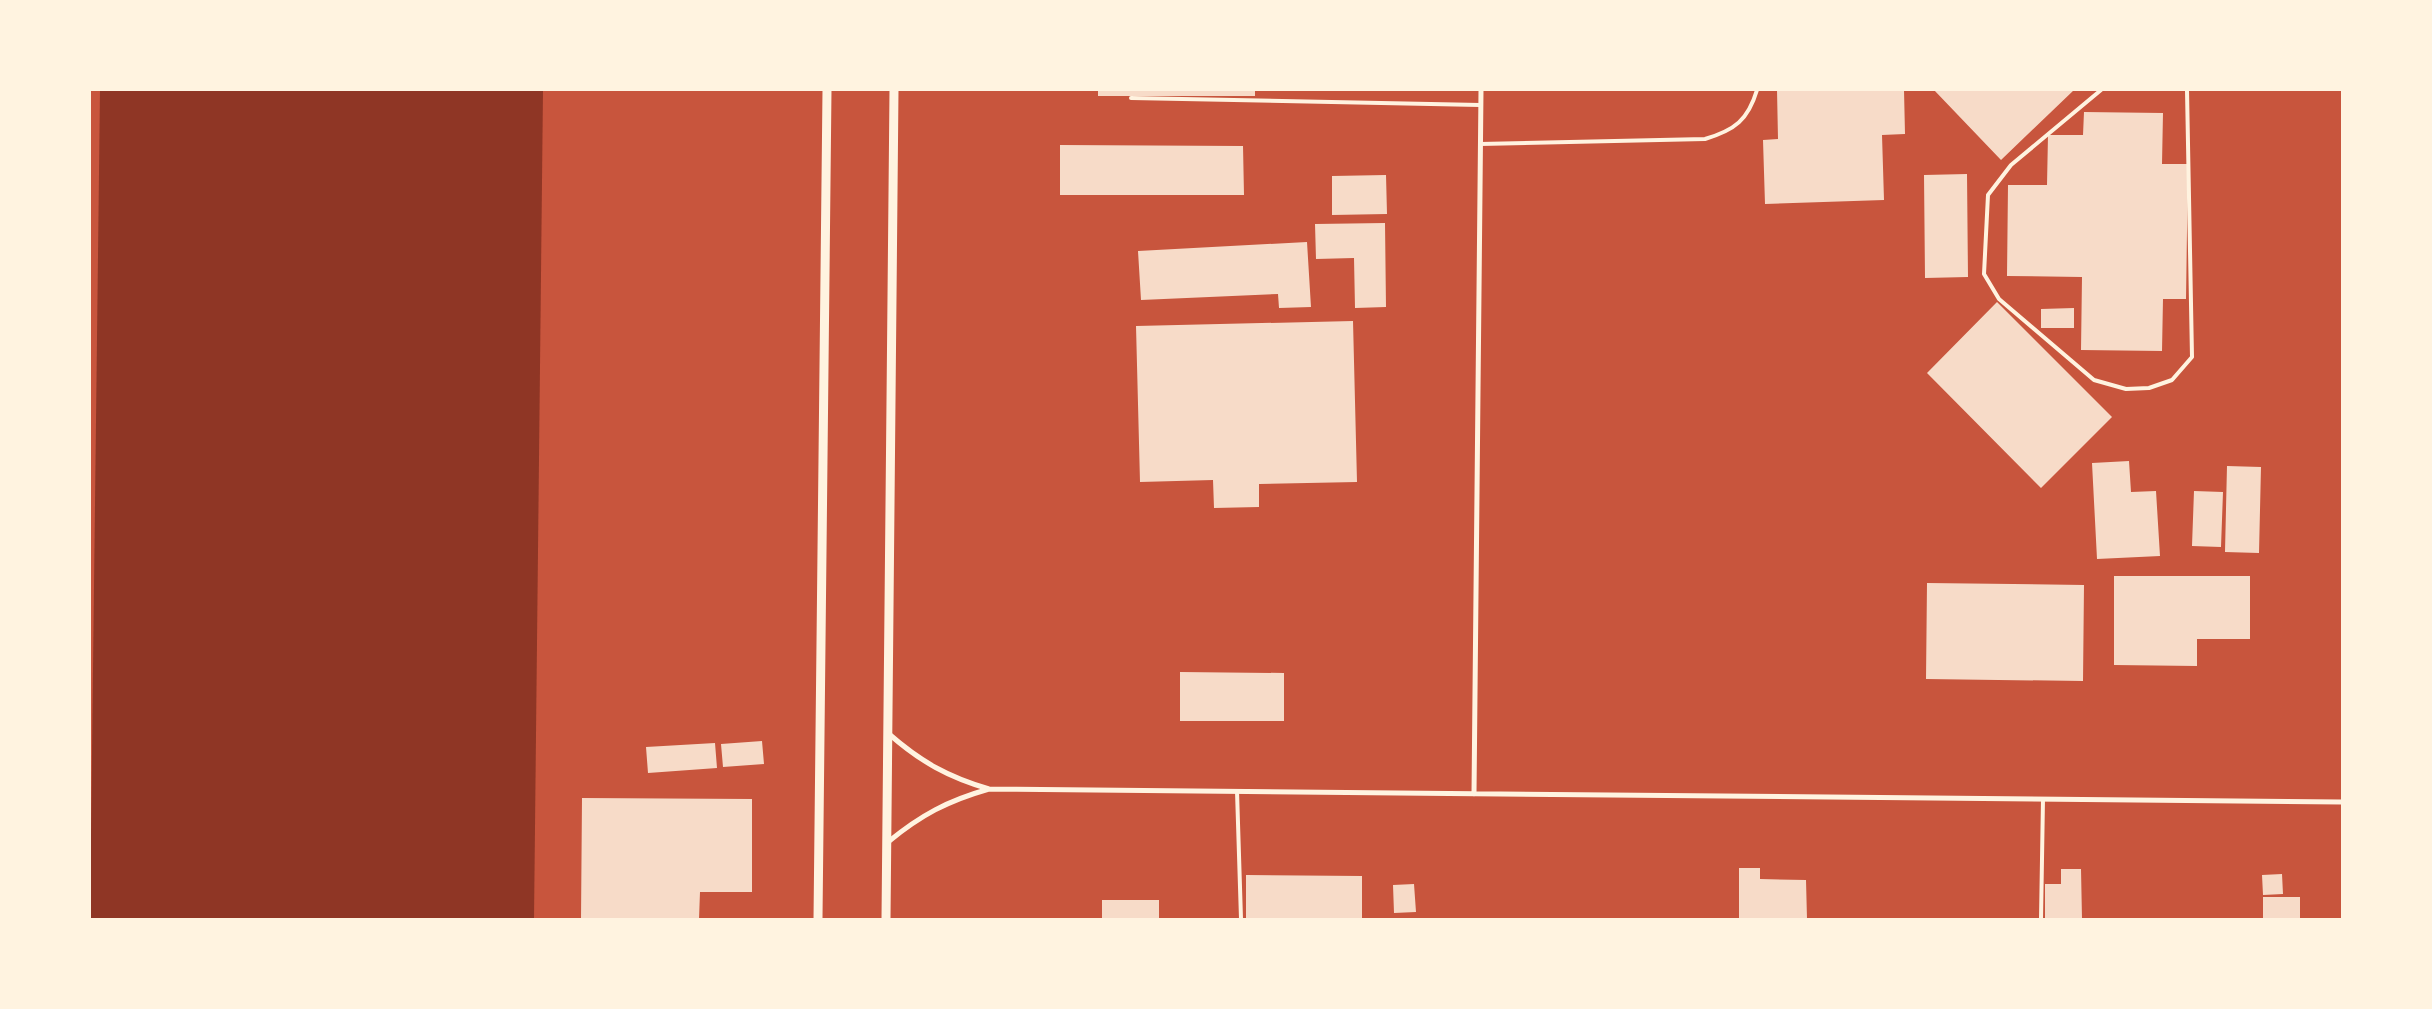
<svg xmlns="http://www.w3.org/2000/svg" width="2432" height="1009" viewBox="0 0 2432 1009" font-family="Signika,sans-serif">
<rect width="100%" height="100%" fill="#c8553d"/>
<path fill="#8f3625" d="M100 90H543L534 919H90Z"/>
<path fill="#f7dbc8" d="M1098 90H1255V96H1098Z
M1777 90H1904L1905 134 1882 135 1884 200 1765 204 1763 140 1778 139Z
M1934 90H2074L2001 160Z
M2084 112 2163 113 2162 164H2188L2186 299H2163L2162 351 2081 350 2082 277 2007 276 2008 185H2047L2048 135H2083Z
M1060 145 1243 146 1244 195H1060Z
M1967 174 1968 277 1925 278 1924 175Z
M1386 175 1387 214 1332 215V176Z
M1385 223 1386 307 1355 308 1354 258 1316 259 1315 224Z
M1307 242 1311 307 1279 308 1278 294 1141 300 1138 251Z
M1997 302 2112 417 2041 488 1927 373Z
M2074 308V328H2041V309Z
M1353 321 1357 482 1259 484V507L1214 508 1213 480 1140 482 1136 326Z
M2129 461 2131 492 2156 491 2160 556 2097 559 2092 463Z
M2227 466 2261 467 2259 553 2225 552Z
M2194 491 2223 492 2221 547 2192 546Z
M2114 576H2250V639H2197V666L2114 665Z
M1927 583 2084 585 2083 681 1926 679Z
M1180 672 1284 673V721H1180Z
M762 741 764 764 723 767 721 744Z
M715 743 717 768 648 773 646 747Z
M582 798 752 799V892H700L699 919H581Z
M1739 868H1760V879L1806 880 1807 919H1739Z
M2061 869H2081L2082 919H2045V884H2061Z
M2282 874 2283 894 2263 895 2262 875Z
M1246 875 1362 876V919H1246Z
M1414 884 1416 912 1394 913 1393 885Z
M2263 897H2300V919H2263Z
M1102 900H1159V919H1102Z"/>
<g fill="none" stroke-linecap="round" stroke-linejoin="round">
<path stroke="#fff3e0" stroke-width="4" d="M2101 90 2011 165 1988 195 1984 274 1999 299 2094 380 2126 389 2149 388 2172 380 2192 357 2187 90
M1131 98 1480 105
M1480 144 1705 139C1735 130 1748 120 1757 90
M1237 791 1241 919
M2041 919 2043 799"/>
<path stroke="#fff3e0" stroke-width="5" d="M889 734C921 762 948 777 989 789L2342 802
M1474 794 1481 90
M888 842C921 815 947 801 989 789"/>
<path stroke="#fff3e0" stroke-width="9" d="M818 919 827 90
M886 919 894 90"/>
</g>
<rect width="2432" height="1009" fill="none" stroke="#fff3e0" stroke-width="182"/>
</svg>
